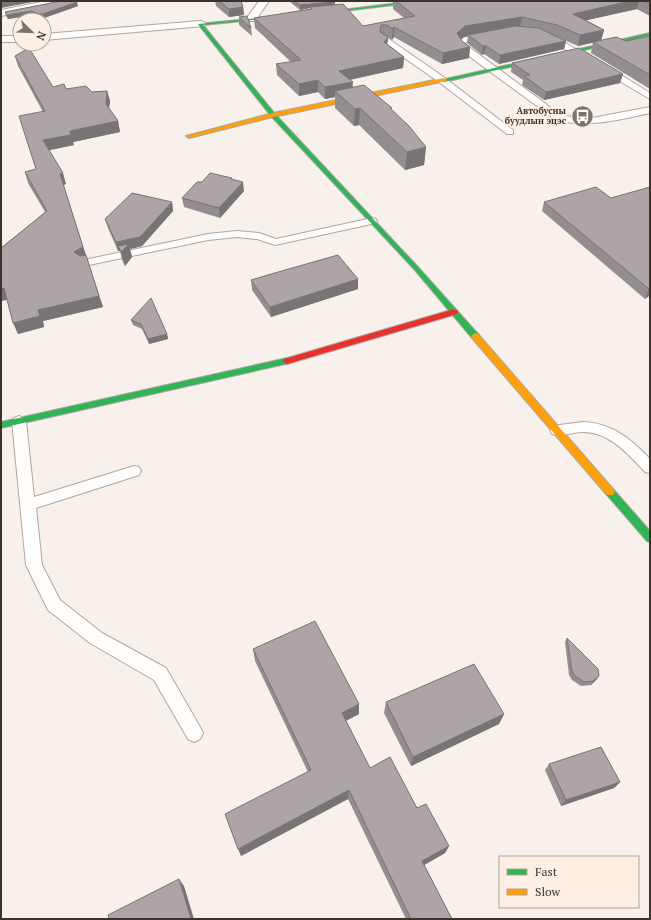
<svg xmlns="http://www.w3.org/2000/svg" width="651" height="920" viewBox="0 0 651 920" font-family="'PT Serif',serif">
<rect width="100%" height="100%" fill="#f8f0ea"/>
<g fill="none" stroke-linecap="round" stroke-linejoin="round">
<defs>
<path id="lane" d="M486 34 490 36 489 38 466 42 465 44 562 116 592 118 650 107V113C618 120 588 128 556 120L462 51 457 44 461 38Z
M544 34H550L593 59 586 61 544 38Z
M380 37H386L445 78 513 130V134H507L439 82 380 41Z
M604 68H610L650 93V99L604 72Z
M372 218 376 219 377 221 376 223 275 245 257 239 237 237 208 240 84 266 79 263 84 260 208 234 237 231 259 233 276 239Z
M19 416 24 418 26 421 34 497 134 466 139 467 141 471 139 475 36 508 42 565 60 600 102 633 166 668 200 727 203 733 200 739 194 742 188 739 154 680 90 643 48 610 26 565 12 421 14 418Z
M583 422C612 423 631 439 650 459V473L645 472C628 454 610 432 583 432 573 432 562 437 552 434L550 430 552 426Z"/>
<path id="street" d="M46 1H67L62 4 1 16V10Z
M259 1H269L255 21H247L246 19Z
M200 21 204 22 206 24 204 26 44 40V34Z
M1 36H20V42H1Z"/>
<path id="fast" d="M414 1H427L319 14 317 13Z
M287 15 285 17 203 25 275 114 418 267 478 334 479 336 478 338H472L414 269 271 116 198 24Z
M650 33V35L444 82 441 80Z
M287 358 291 361 290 363 1 428V422Z
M610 488 613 489 650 531V542L647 541 607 495 605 492 607 489Z"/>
<path id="slow" d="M444 78 447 80 446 81 273 117 189 138 186 136 273 113Z
M475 333 478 334 613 489 615 492 613 495H607L472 338 471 336Z"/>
<path id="jam" d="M451 310H457L458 312 457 314 287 364 283 361 284 359Z"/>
</defs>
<use href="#lane" stroke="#aea6a1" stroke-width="2"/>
<use href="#street" stroke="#aea6a1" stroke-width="2"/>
<use href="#fast" stroke="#aea6a1" stroke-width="2"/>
<use href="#slow" stroke="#aea6a1" stroke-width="2"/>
<use href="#jam" stroke="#aea6a1" stroke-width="2"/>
<use href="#lane" fill="#fefdfc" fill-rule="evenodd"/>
<use href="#street" fill="#fefdfc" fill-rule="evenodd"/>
<use href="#fast" fill="#30b455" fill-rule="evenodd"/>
<use href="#slow" fill="#ff9f0a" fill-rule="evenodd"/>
<use href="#jam" fill="#e5322d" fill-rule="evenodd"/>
</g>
<path fill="#948d8f" d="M61 1 78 6 44 18H39L33 15 8 19 6 16 5 12Z
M215 1H241L243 7 244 15 229 17 216 6Z
M289 1H334L335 2V5L363 26 404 18 393 9V1H650V16L637 9 586 20 604 30 601 40 626 41 650 36V89L591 53 593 42 578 46 553 35 566 41 564 49 499 64 484 54 482 55 467 43 468 36 464 37 461 39 462 41 470 47 469 58 442 64 394 37 392 40 386 36 388 37 387 44 404 57 403 68 350 80 353 87 392 110 426 147 424 165 405 170 359 125 354 126 335 108V97L325 99 318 92 299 96 277 75 276 64 291 62 255 28 254 18 310 9V8L300 10Z
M239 17 251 28 252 36 239 25Z
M15 56 53 87 92 92 107 91 110 101 109 108 118 121 120 132 73 142 74 145 49 150 66 184 63 185 103 307 43 321 44 327 18 334 7 300 1 301V248L45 212 28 183 25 172 36 169 43 112 18 66Z
M512 63 623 74 620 83 544 100 522 85 523 80 511 72Z
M202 182 244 191 220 218 184 207 182 198Z
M650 187V295L645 299 542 211 544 202 611 198Z
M172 202 173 211 142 246 130 249 132 257 125 266 122 260 120 251H118L108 228 105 219Z
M251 280 358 289 271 317 252 290Z
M131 320 167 334 168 339 149 344 142 329 133 325Z
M567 638 599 676 596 680 591 685 581 686 572 680 569 675 565 642Z
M253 649 359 704V714L346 721 370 768 417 808 449 846 445 853 424 865 452 919H406L348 799 241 856 308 772 255 661Z
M386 702 504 714 499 724 411 766 384 713Z
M549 764 620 782 614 788 561 806 545 770Z"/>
<path fill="#787374" d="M11 1H38L1 8V3Z
M630 1H639L637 9 570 24 573 14Z
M77 2 78 6 44 18 43 14Z
M335 2V6L310 7V8L300 10V5Z
M243 7 244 15 229 17V9Z
M32 11 33 15 8 19 7 15Z
M522 17 520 28 468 35V36L464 37 456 44 457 33 465 26Z
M394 27V37L392 40 393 29Z
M604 30 601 41 578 46 580 35Z
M388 37 387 48 384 42Z
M566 41 564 49 499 64 500 55Z
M483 46H486L484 54 482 55Z
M470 47 469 58 442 64 443 53Z
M404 57 403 68 339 82V71Z
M623 74 620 83 544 100 546 92Z
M318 80V92L299 96V84Z
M353 82 352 93 335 91V97L325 99V87Z
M107 91 110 101 108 114 106 104Z
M360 108 359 125 354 126 355 109Z
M118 121 120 132 73 142 74 145 46 151 43 140 70 131Z
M426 147 424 165 405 170 407 152Z
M63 173 66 184 63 185 60 174Z
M243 182 244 191 220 218 219 208Z
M172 202 173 211 142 246 130 249 132 257 125 266 121 252 118 246 120 251H118L116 242Z
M83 247 87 258 78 264 74 252Z
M358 279V289L271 317 270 307Z
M4 288 9 299 1 301V289Z
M649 289H650V295L645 299Z
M99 296 103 307 43 321 44 327 18 334 13 323 38 310Z
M167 334 168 339 149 344 148 339Z
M599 676 596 680 591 685 593 681Z
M359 704V714L341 723 342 713Z
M504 714 499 724 411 766 413 757Z
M620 782 614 788 561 806 566 800Z
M349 790 348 799 241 856 238 849Z
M449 846 445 853 419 868 422 861Z
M179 879 184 886 194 919H191Z"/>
<path fill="#aca4a6" stroke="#787374" d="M1 1H11L1 3Z
M61 1H75L77 2 43 14H38L32 11 7 15 5 12Z
M219 1H241L243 7 229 9Z
M294 1H334L335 2 300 5Z
M396 1H630L573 14 604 30 580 35 557 25 522 17 465 26 457 33 462 41 470 47 443 53 394 27 393 29 387 25H381L380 32 388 37 384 42 404 57 339 71 353 82 325 87 318 80 299 84 276 64 301 60 254 18 312 9 310 7 343 4 363 26 415 16Z
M644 1H650V4Z
M247 16 251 28 239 17Z
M515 26 539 28 566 41 500 55 486 46H483L468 35Z
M650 36V75L593 42 616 37 626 41Z
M29 48 53 87 64 84 66 89 86 86 92 92 107 91 106 104 118 121 70 131 71 135 43 140 63 173 60 174 83 247 74 252 80 256 86 255 99 296 38 310 40 316 13 323 4 288 1 289V248L47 211 25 172 36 169 19 116 45 111 15 56Z
M579 48 623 74 546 92 524 76 530 75 512 63Z
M364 85 392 108H390L409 126 426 147 407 152 360 108 355 109 335 91Z
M210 173 232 178 231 179 243 182 219 208 182 198 197 182H202Z
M596 187 611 198 650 187V289H649L544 202Z
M132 193 172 202 140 237 116 242 105 219Z
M129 244 121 252 118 246Z
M338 255 358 279 270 307 251 280 285 270Z
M151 298 167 334 148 339 141 324 131 320Z
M315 621 359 704 342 713 370 768 390 757 417 808 426 804 449 846 422 861 452 919H411L349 790 238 849 225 814 311 770 253 649Z
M567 638 598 669 599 676 593 681 584 682 575 676 572 671Z
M474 664 504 714 413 757 386 702Z
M601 747 620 782 566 800 549 764Z
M179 879 191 919H109L108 915Z"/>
<defs>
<symbol id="bus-disc" viewBox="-11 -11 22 22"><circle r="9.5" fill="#7e746e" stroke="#feefe4"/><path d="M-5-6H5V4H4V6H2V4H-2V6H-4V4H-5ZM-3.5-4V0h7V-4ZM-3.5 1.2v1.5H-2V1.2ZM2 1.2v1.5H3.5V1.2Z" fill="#fff"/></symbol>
</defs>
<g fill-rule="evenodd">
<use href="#bus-disc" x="570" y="104" width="25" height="25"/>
</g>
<g text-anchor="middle" stroke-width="4" stroke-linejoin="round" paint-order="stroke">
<g font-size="9" font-weight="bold" fill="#3c322c" stroke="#feefe4" text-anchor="end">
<text x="566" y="114">Автобусны<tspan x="566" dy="10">буудлын эцэс</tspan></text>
</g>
</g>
<rect width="651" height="920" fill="none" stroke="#3c322c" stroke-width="4"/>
<rect x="499" y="856" width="140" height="52" fill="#feefe4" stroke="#b0a39a"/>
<rect x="507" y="869" width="20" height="6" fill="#30b455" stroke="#b0a39a"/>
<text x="535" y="876" font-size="12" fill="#3c322c">Fast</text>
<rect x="507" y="889" width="20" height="6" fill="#ff9f0a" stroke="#b0a39a"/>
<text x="535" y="896" font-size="12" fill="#3c322c">Slow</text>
<g transform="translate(32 32) rotate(113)"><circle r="19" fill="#feefe4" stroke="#b0a39a"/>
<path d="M0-3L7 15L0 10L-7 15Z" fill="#7e746e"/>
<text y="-6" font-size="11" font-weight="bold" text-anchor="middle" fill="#3c322c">N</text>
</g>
</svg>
